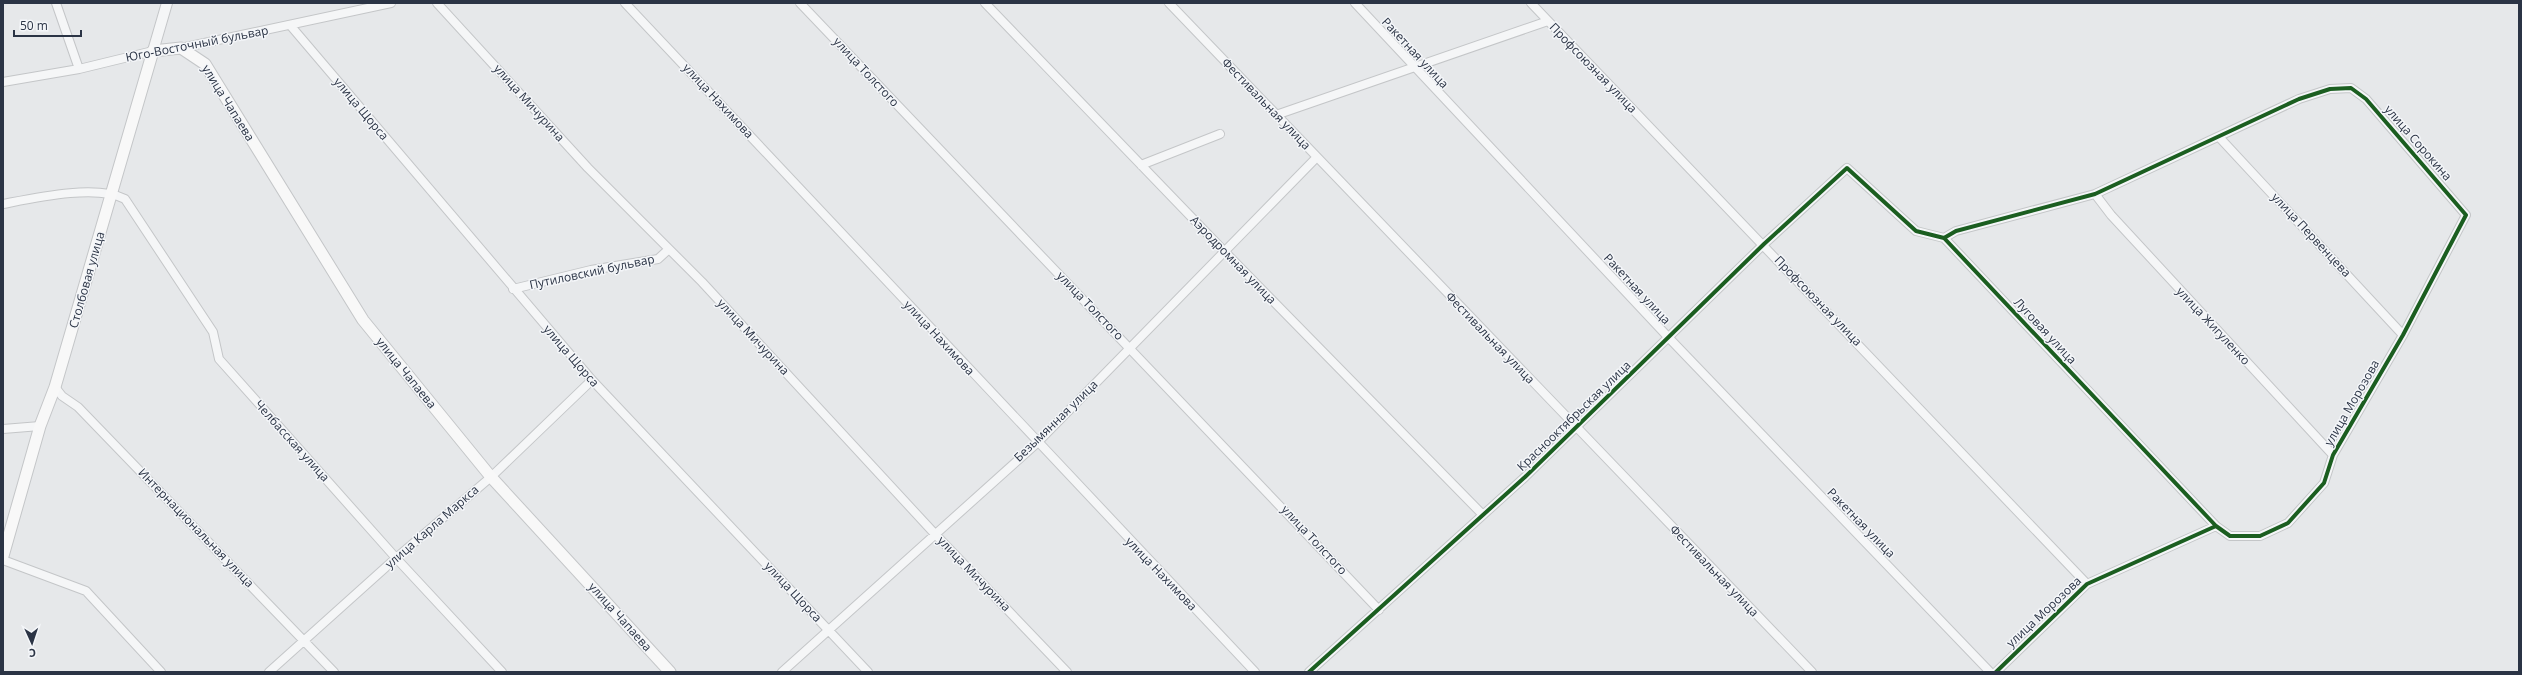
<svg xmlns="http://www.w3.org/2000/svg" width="2522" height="675" viewBox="0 0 2522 675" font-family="'Open Sans',sans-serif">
<rect width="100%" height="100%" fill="#e6e8ea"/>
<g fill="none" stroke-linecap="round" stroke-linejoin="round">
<defs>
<path id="minor" d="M56 3 79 69
M437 3 588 168 702 282 934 533 1067 672
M625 3 1255 672
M800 3 1379 610
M985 3 1225 252 1483 515
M1169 3 1812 672
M1355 3 1669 338 1990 672
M1531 3 2087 584
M290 25 592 380 868 672
M181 48 391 3
M3 82 79 69 153 51
M1276 115 1548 21
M2219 137 2403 335
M1141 165 1220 134
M2095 194 2111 215 2333 455
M3 204C34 198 96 184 125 199L213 332 219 359 396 558 502 672
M1944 238 1956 231 2095 194 2299 99 2330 89 2351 88 2366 99 2466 215 2403 335 2333 455 2324 483 2288 523 2260 536H2230L2216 526 2087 584 1996 672
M513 289 591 270 658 259 669 249
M55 387 62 396 78 407 334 672
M3 429 40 426
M3 560 86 591 161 672
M269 672 396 558 491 477 592 380
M782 672 1037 443 1317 157
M1309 672 1525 477 1764 244 1847 168 1916 231 1944 238 2216 526"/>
<path id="tertiary" d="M153 51 167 3"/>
<path id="secondary" d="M3 556 40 426 55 387 153 51 181 48 205 64 363 320 491 477 670 672"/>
</defs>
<use href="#minor" stroke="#c4c6c8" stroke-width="10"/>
<use href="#tertiary" stroke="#c4c6c8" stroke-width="12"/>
<use href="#secondary" stroke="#c4c6c8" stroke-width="13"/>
<use href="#minor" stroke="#f5f6f7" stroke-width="8"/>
<use href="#tertiary" stroke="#f5f6f7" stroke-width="10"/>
<use href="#secondary" stroke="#f8f8f8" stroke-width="11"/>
<defs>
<path id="cycleway" d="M1944 238 1956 231 2095 194 2299 99 2330 89 2351 88 2366 99 2466 215 2403 335 2333 455 2324 483 2288 523 2260 536H2230L2216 526 2087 584 1996 672
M1309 672 1525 477 1764 244 1847 168 1916 231 1944 238 2216 526"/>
</defs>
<use href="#cycleway" stroke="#f4f6f9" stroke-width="6"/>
<use href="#cycleway" stroke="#1b5e20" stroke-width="4"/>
</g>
<g text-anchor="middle" stroke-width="3" stroke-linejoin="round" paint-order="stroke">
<g font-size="12" fill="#2b3445" stroke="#f4f6f9">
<text transform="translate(197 44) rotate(-11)" y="4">Юго-Восточный бульвар</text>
<text transform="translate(1415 53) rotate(47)" y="4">Ракетная улица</text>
<text transform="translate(1593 68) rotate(46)" y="4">Профсоюзная улица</text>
<text transform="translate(866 72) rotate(47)" y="4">улица Толстого</text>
<text transform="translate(718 101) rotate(47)" y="4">улица Нахимова</text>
<text transform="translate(228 103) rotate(58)" y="4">улица Чапаева</text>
<text transform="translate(529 103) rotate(48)" y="4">улица Мичурина</text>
<text transform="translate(1266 104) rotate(46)" y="4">Фестивальная улица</text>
<text transform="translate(361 109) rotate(50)" y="4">улица Щорса</text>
<text transform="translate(2418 143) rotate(49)" y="4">улица Сорокина</text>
<text transform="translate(2311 235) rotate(47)" y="4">улица Первенцева</text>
<text transform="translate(1233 260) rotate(46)" y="4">Аэродромная улица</text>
<text transform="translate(592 272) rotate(-12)" y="4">Путиловский бульвар</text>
<text transform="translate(87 280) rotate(-74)" y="4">Столбовая улица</text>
<text transform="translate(1637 289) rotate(47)" y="4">Ракетная улица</text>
<text transform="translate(1818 301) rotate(46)" y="4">Профсоюзная улица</text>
<text transform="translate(1090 306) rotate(46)" y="4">улица Толстого</text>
<text transform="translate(2213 326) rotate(47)" y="4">улица Жигуленко</text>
<text transform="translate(2045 331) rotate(47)" y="4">Луговая улица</text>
<text transform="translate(753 337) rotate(47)" y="4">улица Мичурина</text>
<text transform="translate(939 338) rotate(47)" y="4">улица Нахимова</text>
<text transform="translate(1490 338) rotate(46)" y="4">Фестивальная улица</text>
<text transform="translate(571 356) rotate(49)" y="4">улица Щорса</text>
<text transform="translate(406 373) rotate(51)" y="4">улица Чапаева</text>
<text transform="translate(2352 403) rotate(-60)" y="4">улица Морозова</text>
<text transform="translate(1574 416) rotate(-44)" y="4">Краснооктябрьская улица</text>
<text transform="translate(1056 421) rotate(-44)" y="4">Безымянная улица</text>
<text transform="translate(292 441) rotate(48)" y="4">Челбасская улица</text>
<text transform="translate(1861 523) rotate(46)" y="4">Ракетная улица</text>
<text transform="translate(432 527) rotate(-41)" y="4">улица Карла Маркса</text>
<text transform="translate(196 528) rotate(46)" y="4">Интернациональная улица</text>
<text transform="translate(1314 540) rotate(47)" y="4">улица Толстого</text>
<text transform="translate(1714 571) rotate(46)" y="4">Фестивальная улица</text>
<text transform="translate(974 574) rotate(46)" y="4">улица Мичурина</text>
<text transform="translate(1161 574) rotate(46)" y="4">улица Нахимова</text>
<text transform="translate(793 592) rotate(47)" y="4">улица Щорса</text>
<text transform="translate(2044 612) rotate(-43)" y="4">улица Морозова</text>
<text transform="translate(620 617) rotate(48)" y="4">улица Чапаева</text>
</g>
</g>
<rect width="2522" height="675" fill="none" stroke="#2b3445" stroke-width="8"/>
<g transform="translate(32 643) rotate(177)" stroke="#f4f6f9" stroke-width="3" paint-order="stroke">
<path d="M0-3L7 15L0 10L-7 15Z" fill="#2b3445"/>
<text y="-6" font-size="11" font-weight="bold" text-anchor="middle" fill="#2b3445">С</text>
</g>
<path d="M14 30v6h67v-6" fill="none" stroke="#2b3445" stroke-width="2"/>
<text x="20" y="30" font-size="12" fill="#2b3445" stroke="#f4f6f9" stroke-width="3" paint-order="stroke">50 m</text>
</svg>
